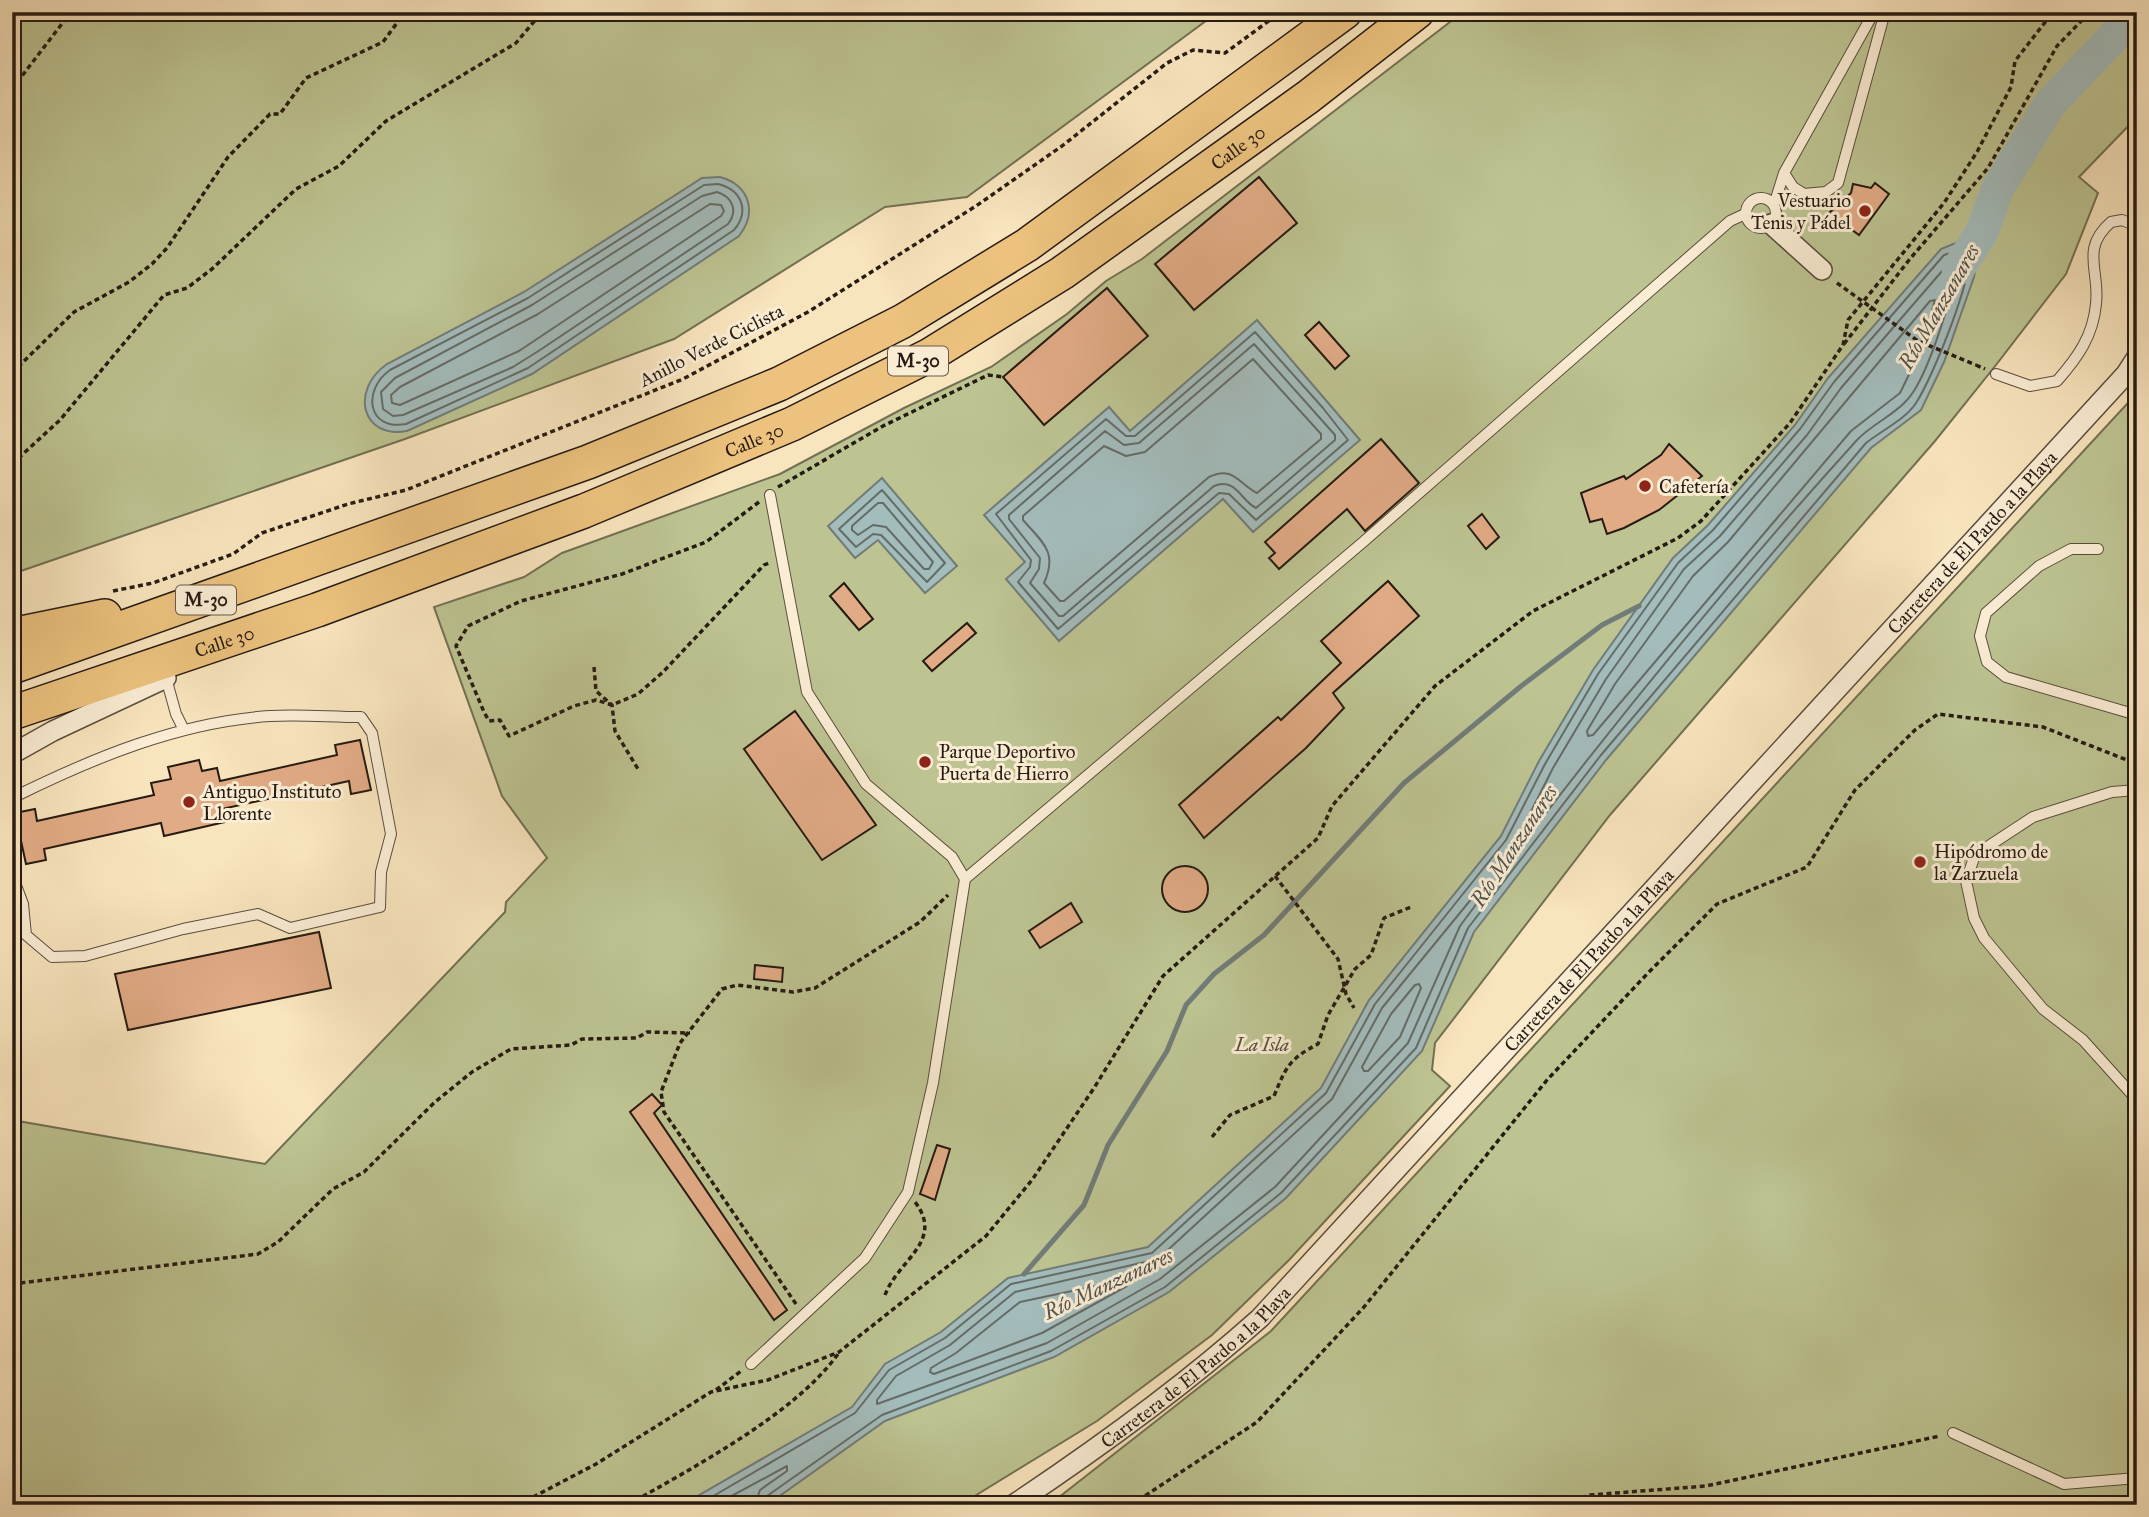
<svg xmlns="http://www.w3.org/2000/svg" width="2149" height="1517" viewBox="0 0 2149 1517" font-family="'IM FELL Great Primer',serif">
<rect width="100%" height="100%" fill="#f8e4bd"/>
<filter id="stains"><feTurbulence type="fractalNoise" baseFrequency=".00286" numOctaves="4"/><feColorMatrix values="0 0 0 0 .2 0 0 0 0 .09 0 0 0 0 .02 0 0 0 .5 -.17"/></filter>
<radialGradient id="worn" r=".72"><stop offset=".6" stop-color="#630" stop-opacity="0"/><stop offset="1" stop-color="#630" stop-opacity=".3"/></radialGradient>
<path fill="#bdc492" stroke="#727052" stroke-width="2" d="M12 12H1218L967 197 885 207 674 339 405 439 12 574Z
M1463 12H2137V117L2079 177 2098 193 2066 274 1996 365 1935 441 1610 815 1435 1043 1432 1070 1450 1086 1289 1260 1212 1335 1097 1421 960 1505H12V1120L265 1164 505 912 506 902 547 858 502 796 434 607 524 577 562 553 780 474 904 408 991 367 1067 314 1106 281 1142 259Z
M2137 393V1505H1049L1271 1331Z"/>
<path fill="#a3bcbc" stroke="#717c78" stroke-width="2" d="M720 177C749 185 758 212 739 236L532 374 407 431C361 439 350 390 387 364L524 292 702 178Z
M1982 232 1974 277 1944 362 1921 410 1871 448 1606 760 1474 932 1422 1051 1286 1198 1169 1292 1054 1357 885 1421 767 1505H682L852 1407 885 1364 941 1332 1008 1278 1148 1247 1321 1088 1369 1000 1501 836 1539 761 1593 670 1673 558 1708 525 1795 425 1828 378 1941 249Z
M1257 320 1360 440 1253 532 1223 499 1059 641 1006 579 1025 562 984 515 1109 407 1130 431Z
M882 478 957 566 925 593 878 540 855 558 828 526Z"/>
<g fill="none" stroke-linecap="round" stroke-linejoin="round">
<path stroke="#646c67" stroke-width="2" d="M718 184C742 190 750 211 734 230L528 368 406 424C367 431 362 390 390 370L528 298 704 185Z
M717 192C733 197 738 211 728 224L540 350 513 367 403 415 393 416 383 409 381 392 395 378 532 305 702 196Z
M710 204 721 205 724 211 721 216 519 351 400 405 392 403 391 395 400 387 538 314Z
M1956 260 1960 263 1958 273C1948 304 1928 378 1907 400 1893 416 1872 424 1857 440 1740 569 1629 704 1523 843L1518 844 1517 839 1553 768 1606 679 1684 569 1720 536 1807 435 1841 388 1949 263Z
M1935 300 1920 352 1900 393 1851 431 1593 735 1588 736 1587 731 1615 684 1693 576 1728 542 1930 301Z
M1255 332 1323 408 1348 440 1256 520 1229 494 1219 493 1058 629 1018 582 1030 567 1031 560 996 514 1106 419 1126 436H1135Z
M1254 344 1335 435V440L1256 508C1241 501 1236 477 1214 486L1063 616H1059L1030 583 1039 569 1040 558 1009 519V515L1105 431 1124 445 1139 443Z
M1253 359 1321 434V439L1257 493C1239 484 1233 465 1209 477L1064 601H1060L1044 583C1058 552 1043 543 1023 520V516L1104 446 1126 456 1145 452Z
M882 490 945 563 927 582 881 535 873 534 856 547 839 529Z
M878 503H883L933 562 929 569H924L886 527 873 525 858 535 852 530V526Z
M1482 886 1486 891 1460 926 1408 1043 1275 1187 1160 1279 1047 1343 877 1404V1400L896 1376 950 1345 1015 1292 1158 1259 1332 1099 1382 1008Z
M1419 984 1421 988 1400 1037 1368 1071H1364L1362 1067 1391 1014 1415 985Z
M1124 1280 1128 1282 1127 1286 1042 1333 934 1374 930 1372 931 1368 956 1353 1020 1302Z
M698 1505 855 1413 889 1370 945 1338 1011 1284 1152 1253 1326 1093 1375 1004 1506 840 1545 764 1598 674 1678 563 1713 530 1800 429 1834 382 1944 255 1970 247C1974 276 1933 377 1916 403 1906 419 1881 431 1866 443L1601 755 1468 928 1416 1048 1281 1193 1165 1287 1051 1351 882 1415 767 1496 764 1505
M715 1505 787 1466V1471L760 1490 755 1505"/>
<path stroke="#717c78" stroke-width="5" d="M1024 1274 1084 1205 1108 1145 1167 1051 1186 1005 1214 974 1264 935 1404 783 1520 687 1602 625 1639 606"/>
<path stroke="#a3bcbc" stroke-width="33" d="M1958 269 1982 232 1998 188 2050 104 2137 12"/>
</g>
<path fill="#e1ab85" stroke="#261b12" stroke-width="2" d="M1259 177 1297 223 1194 310 1155 264Z
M1875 183 1889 194 1859 235 1829 213 1851 193 1853 184 1871 188Z
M1107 288 1148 336 1044 425 1003 377Z
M1319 322 1349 356 1335 369 1305 335Z
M1381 439 1419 483 1365 531 1347 509 1279 569 1269 558 1275 553 1265 542Z
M1669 444 1702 476 1659 510 1624 528 1607 534 1602 519 1590 522 1581 493 1624 476 1626 479 1661 455Z
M1482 514 1499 537 1486 549 1468 526Z
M1388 581 1419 616 1333 693 1344 708 1306 748 1204 838 1179 805 1278 717 1281 720 1341 663 1321 641Z
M844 583 873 619 859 630 830 596Z
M967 623 976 633 932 671 923 661Z
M795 711 876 825 822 860 744 749Z
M360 740 371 790 351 794 349 781 222 809 225 822 164 836 161 823 44 849 46 860 26 864 15 813 35 809 37 821 154 795 151 783 171 779 168 767 199 760 202 771 217 768 220 781 337 755 335 745Z
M1162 889a23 23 0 1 1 46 0a23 23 0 1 1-46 0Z
M1071 903 1082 922 1040 948 1029 931Z
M319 932 331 988 128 1030 115 974Z
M755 965 783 968 782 982 754 979Z
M652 1094 662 1105 654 1113 787 1310 774 1320 630 1112Z
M937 1145 950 1149 935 1200 920 1194Z"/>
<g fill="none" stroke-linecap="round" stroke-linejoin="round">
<defs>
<path id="lane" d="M1784 173 1874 12
M1746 213a15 15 0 1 1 30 0a15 15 0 1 1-30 0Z
M1774 205 1784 173 1793 187 1804 194 1826 192 1838 183 1885 12
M1996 374 2030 386 2057 381C2078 357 2093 336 2096 304 2100 270 2080 249 2111 222L2122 220 2137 226
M770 495 807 692 866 784 952 857 965 879 1362 543 1730 221 1745 214
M2098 549H2071L2039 566 1986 613 1980 636 1987 662 2006 677 2137 715
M166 678 176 714 184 730
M2137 790 2112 792 2033 817 1975 855 1966 881 1974 918 1984 938 2043 1009 2083 1040 2137 1100
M12 798C93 758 179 722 270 716 300 714 331 717 361 717L372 733 391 834 381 872 380 907 290 928 258 914 183 929 85 956 52 957 26 935 23 904 12 875
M751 1364 865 1258 908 1192 933 1083 965 879
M1953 1433 2064 1484 2137 1478"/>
<g id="street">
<path d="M1771 224 1822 270"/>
<path d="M12 754 53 731 166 678"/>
<path id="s1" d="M1013 1505C1100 1447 1183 1387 1260 1318L2126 374 2137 357"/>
</g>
<g id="highway">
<path d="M12 635 105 616"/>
<path d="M12 667 588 462 779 384 903 321 1027 245 1345 12"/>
<path id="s2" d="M12 713 317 610 584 511 792 424 930 355 1062 273 1308 97 1417 12"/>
</g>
</defs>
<use href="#lane" stroke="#5a4d3d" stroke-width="12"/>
<use href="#street" stroke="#5a4d3d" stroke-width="22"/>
<use href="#highway" stroke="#261b12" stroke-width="36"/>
<path stroke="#261b12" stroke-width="3.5" stroke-dasharray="5 3.5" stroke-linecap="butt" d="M12 89 71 12
M1844 344 1909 260 1988 168 2057 46 2090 12
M1976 365 1985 369
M12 373 74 312 129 282 152 264 167 248 228 157 270 114H280L306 78 383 42 405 12
M12 464 60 420 164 295 187 288 212 269 296 189 339 166 386 121 516 43 542 12
M778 487 883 426 988 375 1003 377
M759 502 706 542 622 574 521 601 468 626 456 646 484 712 489 721 500 720 509 736 574 706 596 700 612 705 638 694 663 672 764 565 769 563
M113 591 153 583 233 554 262 533 348 504 406 490 683 379 808 312 976 206 1062 146 1167 63 1193 50 1225 53 1281 12
M594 667 596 691 612 705 615 731 638 769
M1275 876 1338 959 1346 994 1354 1008
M1212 1137 1230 1115 1274 1096C1286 1067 1289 1059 1318 1044L1328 1015 1355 969 1371 955 1384 918 1411 907
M12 1284 258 1254 278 1242 333 1189 364 1172 435 1102 472 1072 511 1049 571 1045 582 1039 637 1038 647 1032 690 1033
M885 1295C898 1260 945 1241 915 1202
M796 1304 664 1112 661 1092 680 1043 722 989 737 985 793 992 815 988 920 922 948 895
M716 1390 741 1371
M518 1505 596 1464 711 1392 768 1380 839 1352 986 1236 1032 1180 1094 1088 1163 976 1318 838 1332 806 1435 686 1533 611 1678 538 1701 521 1790 423 1843 345 1848 320 1944 203 1977 152 2011 87 2015 61 2053 12
M628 1505C693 1467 794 1415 838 1354
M1131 1505 1257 1422 1364 1307 1547 1080 1648 973 1717 904 1807 867 1855 790 1915 730 1938 714 2043 727 2137 764
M1557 1505 1590 1495 1706 1486 1940 1436"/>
<use href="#lane" stroke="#faedd4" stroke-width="10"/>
<use href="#street" stroke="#faedd4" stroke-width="19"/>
<use href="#highway" stroke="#ecc27e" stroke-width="33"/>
<path stroke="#261b12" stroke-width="3.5" stroke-dasharray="5 3.5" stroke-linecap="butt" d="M1837 283 1918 341 1976 365"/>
</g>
<g fill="#8f2418" stroke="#faedd4" stroke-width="2.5">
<circle cx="1865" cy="211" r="7"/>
<circle cx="1645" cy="486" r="7"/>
<circle cx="925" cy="762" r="7"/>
<circle cx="189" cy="802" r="7"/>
<circle cx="1920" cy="862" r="7"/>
</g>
<g text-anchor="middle" stroke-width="6" stroke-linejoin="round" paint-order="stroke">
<g fill="#faedd4" stroke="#665a4c" stroke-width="2">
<rect x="888" y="346.5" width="60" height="29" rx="5"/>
<rect x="176" y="585.5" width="60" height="29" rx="5"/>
</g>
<g font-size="18" font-weight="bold" fill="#261b12">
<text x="918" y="367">M-30</text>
<text x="206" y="606">M-30</text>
</g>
<g font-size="19" fill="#261b12" stroke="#faedd4">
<text dy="7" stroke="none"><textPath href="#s2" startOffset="1358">Calle 30</textPath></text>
<text transform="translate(711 345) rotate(-27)" y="7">Anillo Verde Ciclista</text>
<text dy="7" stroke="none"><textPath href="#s2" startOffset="791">Calle 30</textPath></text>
<text dy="7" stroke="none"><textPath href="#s1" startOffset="1363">Carretera de El Pardo a la Playa</textPath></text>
<text dy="7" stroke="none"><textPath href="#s2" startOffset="224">Calle 30</textPath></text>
<text dy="7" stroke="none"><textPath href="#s1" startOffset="796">Carretera de El Pardo a la Playa</textPath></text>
<text dy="7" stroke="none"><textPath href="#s1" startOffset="229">Carretera de El Pardo a la Playa</textPath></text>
</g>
<g font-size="19" fill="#261b12" stroke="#faedd4" text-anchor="start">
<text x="1851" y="207" text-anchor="end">Vestuario<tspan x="1851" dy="22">Tenis y Pádel</tspan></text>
<text x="1659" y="493">Cafetería</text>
<text x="939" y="758">Parque Deportivo<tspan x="939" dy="22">Puerta de Hierro</tspan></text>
<text x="203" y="798">Antiguo Instituto<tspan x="203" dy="22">Llorente</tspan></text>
<text x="1934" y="858">Hipódromo de<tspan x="1934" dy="22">la Zarzuela</tspan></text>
</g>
<g font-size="19" font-style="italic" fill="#534e38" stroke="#faedd4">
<text x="1262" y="1051">La Isla</text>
</g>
<g font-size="21" font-style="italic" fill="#52534e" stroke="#faedd4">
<text transform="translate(1939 307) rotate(-60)" y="7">Río Manzanares</text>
<text transform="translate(1514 846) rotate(-57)" y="7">Río Manzanares</text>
<text transform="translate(1108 1284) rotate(-25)" y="7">Río Manzanares</text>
</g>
</g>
<rect width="2149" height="1517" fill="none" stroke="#f8e4bd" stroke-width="42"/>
<rect x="14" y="14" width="2121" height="1489" fill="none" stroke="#261b12" stroke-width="3.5"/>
<rect x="21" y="21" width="2107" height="1475" fill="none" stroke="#261b12" stroke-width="2"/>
<rect width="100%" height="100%" filter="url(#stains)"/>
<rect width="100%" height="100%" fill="url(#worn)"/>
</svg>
